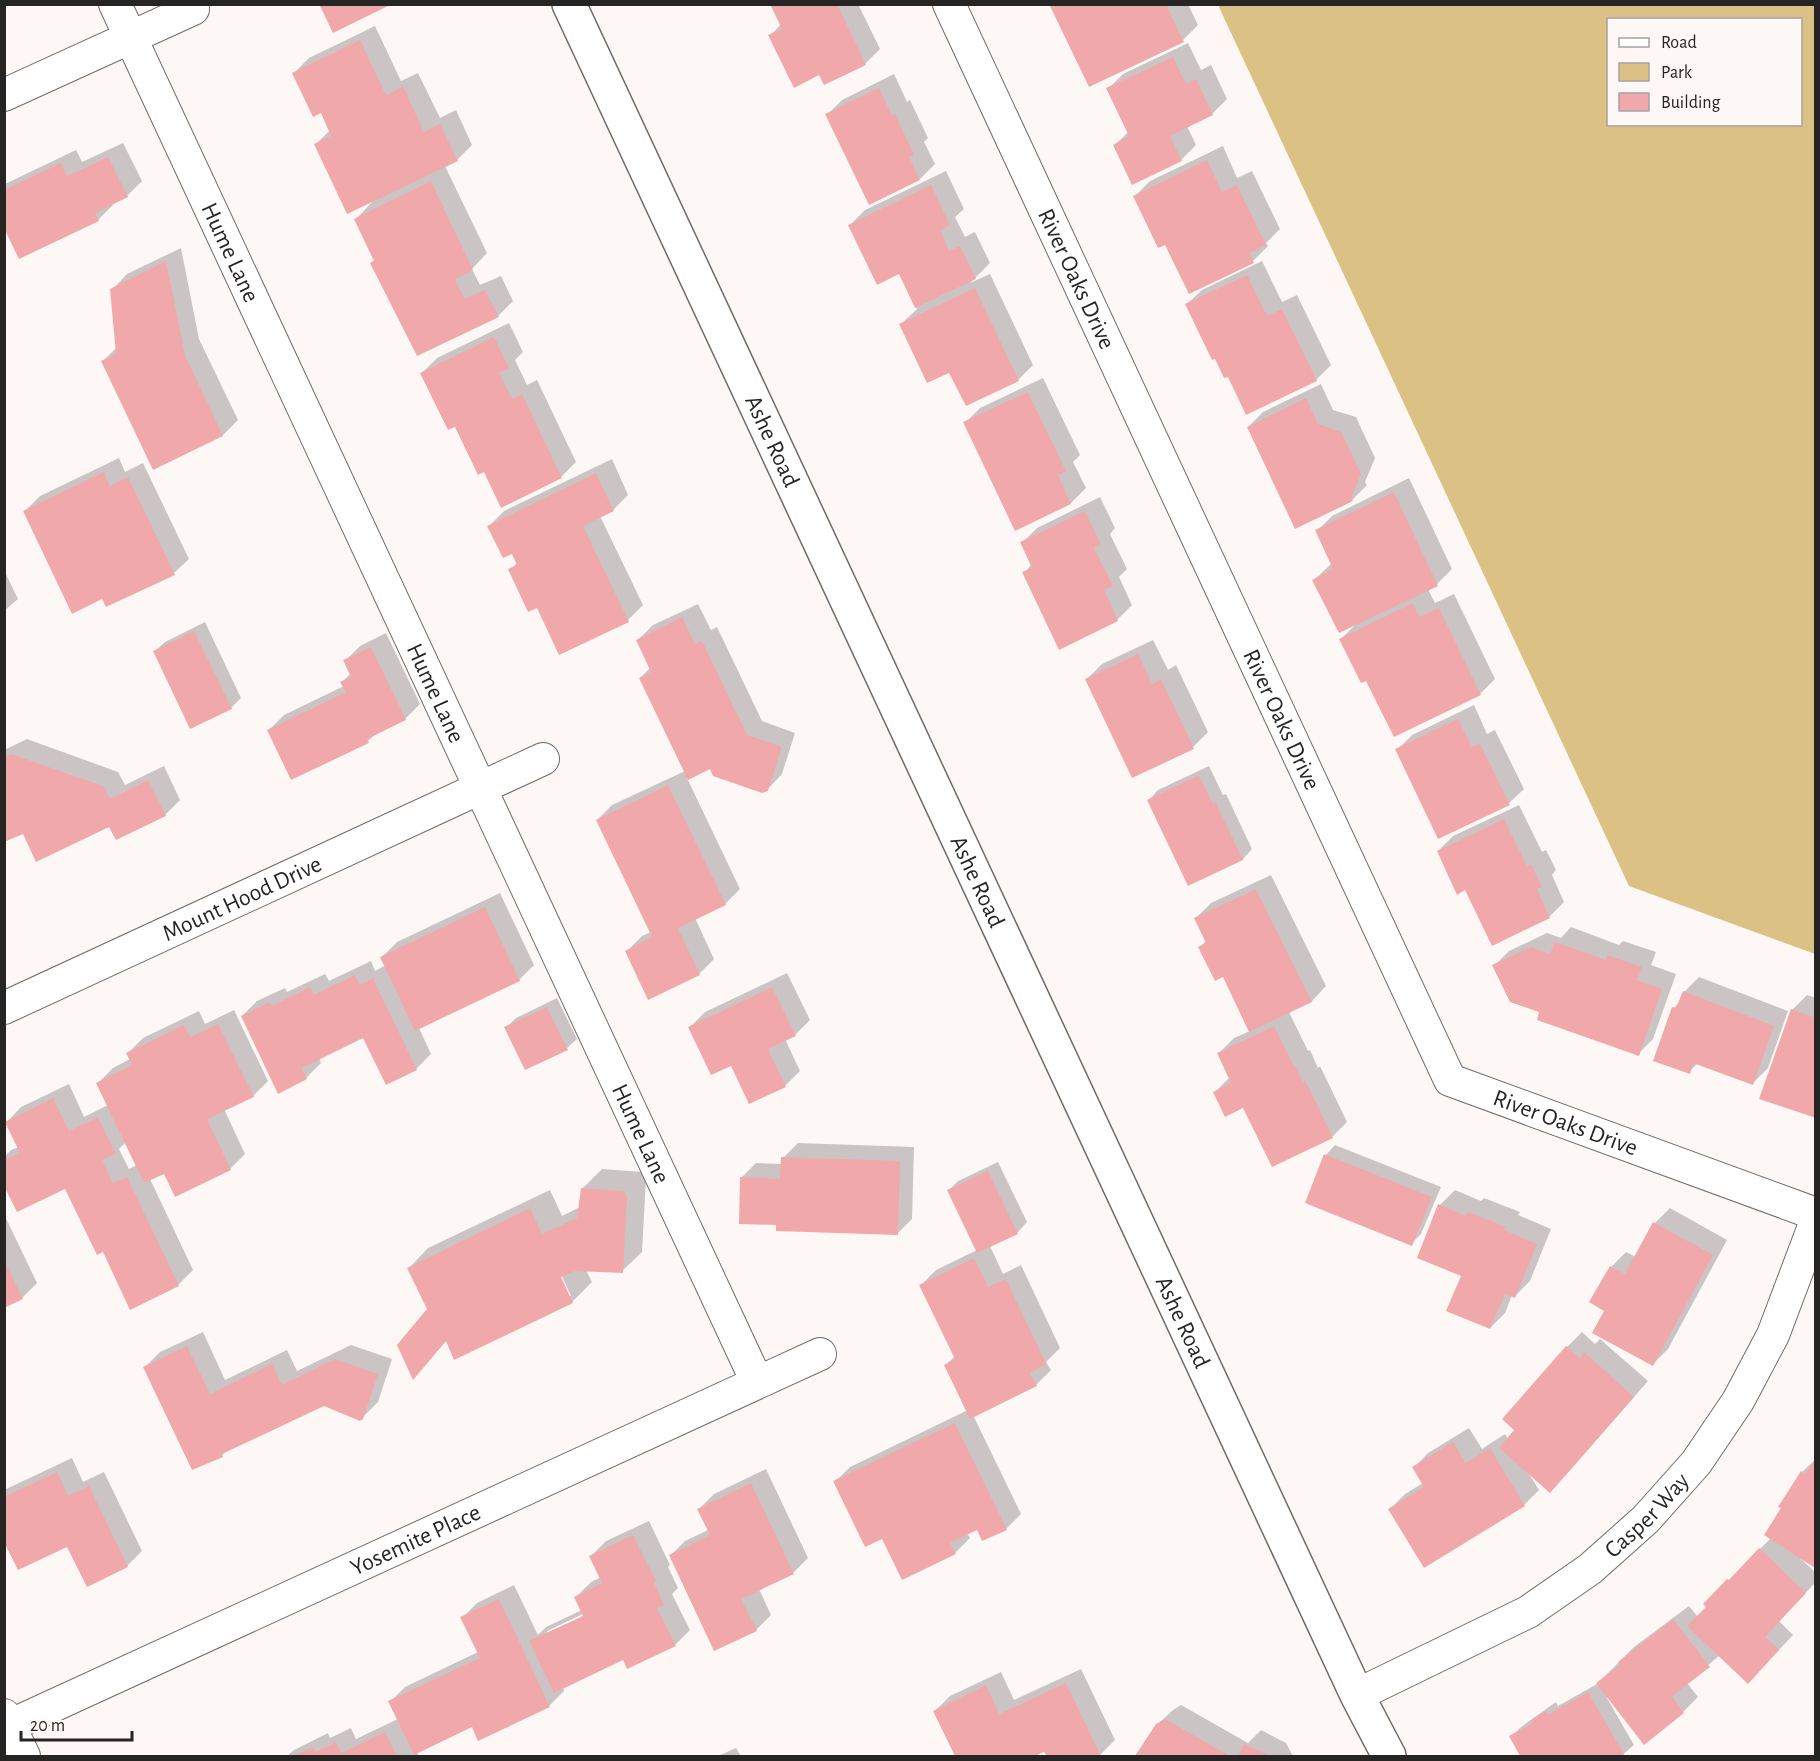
<svg xmlns="http://www.w3.org/2000/svg" width="1820" height="1761" viewBox="0 0 1820 1761" font-family="'Alegreya Sans',sans-serif">
<rect width="100%" height="100%" fill="#fdf7f5"/>
<path fill="#dbc284" fill-rule="evenodd" d="M1218 5H1815V954L1629 886ZM1608 20H1800V124H1608Z"/>
<path fill="#0003" fill-rule="evenodd" d="M772 4H858L880 49 865 64 820 73 770 36 781 24Z
M1051 4H1188L1198 25 1183 40Z
M375 26 401 81 418 73 440 118 456 110 472 145 457 160 445 166 487 253 472 269 480 285 501 276 513 301 498 316 371 263 375 260 356 219 374 200 316 144 330 130 321 111 294 73 309 58Z
M1188 43 1201 70 1211 65 1227 99 1212 114 1187 126 1196 145 1181 160 1133 183 1115 145 1129 131 1108 89 1123 74Z
M894 74 907 102 910 100 928 138 924 142 935 164 920 179 827 115 842 100Z
M123 143 142 181 127 196 112 203 113 205 98 220 4 224V185L7 183 76 150 82 162Z
M1223 146 1237 178 1252 171 1280 229 1266 243 1268 246 1253 261 1166 243 1135 196 1150 181Z
M946 171 964 209 955 217 965 237 975 232 990 263 970 283 990 274 1033 365 1018 380 950 371 901 324 917 309 899 272 850 225 865 210Z
M181 248 199 339 238 420 223 435 154 468 103 361 117 347 112 290 127 274Z
M1262 261 1282 302 1297 295 1331 365 1316 380 1228 375 1187 304 1202 290Z
M509 323 523 352 515 360 527 385 537 380 576 462 561 477 485 470 422 373 437 358Z
M1043 378 1080 455 1073 462 1086 488 1071 503 1016 529 965 423 980 408Z
M1321 384 1333 410 1356 417 1375 458 1365 482 1367 485 1352 500 1248 427 1263 412Z
M119 458 125 472 143 463 189 559 174 573 103 597 25 511 40 496Z
M612 459 628 495 613 510 600 516 643 605 628 620 538 606 510 570 518 562 513 552 489 526 504 511Z
M1409 478 1452 569 1437 584 1428 589 1435 603 1454 594 1495 679 1480 694 1367 679 1341 639 1357 623 1314 580 1332 563 1317 531 1332 516Z
M1100 497 1115 528 1110 534 1127 569 1119 577 1132 605 1117 620 1024 573 1032 564 1022 543 1037 528Z
M4 570 18 599 4 611Z
M698 604 711 630 717 627 762 721 795 733 782 774 767 790 710 767 687 778 740 889 725 904 695 918 714 959 699 974 627 951 642 936 651 932 597 820 612 805 685 771 640 678 651 667 638 640 653 625Z
M205 622 241 698 231 708 155 651 165 642Z
M386 633 420 704 405 719 378 732 368 741 292 778 269 730 284 715 344 686 342 682 351 673 345 661 360 646Z
M1153 640 1168 670 1176 665 1208 732 1193 747 1133 776 1087 679 1102 664Z
M1474 705 1487 734 1495 730 1524 789 1509 803 1397 750 1412 735Z
M27 739 118 772 125 785 164 766 180 800 165 815 110 825 24 832 4 841V750Z
M1209 766 1223 795 1226 794 1252 849 1243 859 1189 884 1149 800 1158 790Z
M1519 805 1542 852 1546 850 1556 870 1552 875 1564 902 1549 917 1466 888 1438 851 1453 836Z
M1271 875 1326 986 1312 1001 1289 1012 1308 1051 1310 1050 1318 1068 1320 1066 1347 1122 1332 1137 1244 1106 1215 1092 1230 1077 1219 1053 1234 1038 1250 1031 1224 975 1200 947 1207 940 1196 918 1211 903Z
M500 893 534 965 519 980 419 1028 431 1054 416 1069 386 1083 364 1036 319 1058 321 1063 306 1078 242 1016 257 1001 285 988 287 992 325 974 329 981 371 961 375 971 386 965 382 957 397 942Z
M1571 927 1619 945 1623 941 1656 952 1651 965 1676 974 1653 1039 1638 1054 1541 1011 1494 966 1509 951 1547 933 1561 938Z
M787 973 810 1020 795 1035 785 1039 800 1071 785 1086 690 1027 705 1012Z
M1699 977 1788 1011 1768 1068 1753 1083 1698 1063 1689 1072 1674 1008 1680 1001 1684 992Z
M1807 995 1816 998V1117L1792 1010Z
M557 998 577 1039 567 1048 506 1028 516 1018Z
M234 1010 268 1081 253 1096 224 1109 245 1154 230 1169 165 1172 150 1179 193 1270 178 1285 103 1250 66 1187 4 1183V1157L11 1150 19 1147 7 1122 21 1107 69 1084 84 1117 108 1105 98 1083 113 1068 130 1059 128 1053 143 1038 199 1011 205 1024ZM126 1142 137 1165 129 1169 119 1149Z
M798 1143 914 1147 912 1219 897 1234 777 1224 741 1178 756 1163 782 1164 783 1158Z
M1335 1145 1441 1187 1421 1234 1411 1244 1326 1155Z
M998 1162 1027 1222 1018 1232 990 1246 1003 1274 1021 1265 1060 1348 1046 1362 1051 1370 1036 1385 973 1415 1021 1514 1006 1529 977 1528 967 1533 970 1538 955 1553 883 1537 835 1482 850 1467 968 1410 946 1365 955 1356 921 1285 936 1270 977 1250 949 1190 958 1181Z
M602 1169 643 1172 646 1178 642 1252 622 1271 586 1270 592 1282 572 1302 447 1340 413 1377 428 1309 409 1268 428 1248 550 1190 562 1216 580 1207 582 1189ZM559 1270 571 1296H568L557 1271Z
M1455 1190 1481 1201 1484 1198 1520 1212 1518 1215 1551 1229 1530 1281 1515 1296 1512 1295 1505 1313 1490 1328 1462 1275 1440 1205Z
M1670 1208 1727 1240 1668 1349 1653 1364 1611 1267 1626 1252 1636 1257 1655 1223Z
M4 1214 37 1283 22 1298 4 1306Z
M203 1332 225 1380 287 1350 297 1371 351 1345 392 1359 378 1402 362 1418 324 1404 228 1450 222 1455 193 1468 145 1367 160 1352Z
M1582 1332 1595 1344 1600 1339 1648 1381 1565 1476 1528 1472 1539 1490 1524 1505 1390 1509 1405 1494 1423 1483 1414 1468 1428 1453 1469 1428 1482 1449 1505 1434 1508 1439 1516 1430 1567 1347Z
M72 1458 83 1482 104 1472 142 1551 127 1566 68 1545 4 1539V1490Z
M1816 1459 1801 1559 1816 1573V1582L1779 1621 1793 1635 1763 1667 1720 1655 1687 1683 1698 1697 1683 1712 1644 1743 1609 1697 1607 1698 1634 1745 1621 1756H1522L1511 1737 1521 1727 1556 1702 1558 1706 1597 1684 1634 1647 1689 1606 1698 1617 1708 1607 1705 1604 1771 1538 1802 1472Z
M766 1469 808 1558 793 1573 759 1589 771 1615 756 1630 670 1556 685 1541 708 1530 699 1509 714 1494Z
M649 1521 670 1565 668 1567 678 1588 672 1594 690 1630 675 1645 623 1658 563 1687 564 1691 549 1706 472 1725 417 1752 419 1756H287L294 1750 328 1733 330 1738 351 1728 356 1739 398 1719 390 1702 405 1687 478 1652 462 1618 477 1603 514 1585 538 1635 546 1627 582 1610 576 1597 591 1582 601 1577 591 1556 606 1541ZM589 1611 590 1614 547 1635V1631Z
M1081 1669 1115 1740 1100 1755 1048 1756 1045 1750 1032 1756H957L935 1711 950 1696 1001 1672 1014 1700Z
M1181 1705 1248 1743 1261 1730 1286 1743 1293 1756H1137L1157 1725 1173 1710Z
M736 1748 741 1756H718Z"/>
<path fill="#f1a8aa" d="M319 4H392L333 33Z
M770 4H837L866 65 824 85 819 75 794 88 768 35 782 29Z
M1049 4H1166L1184 42 1089 87Z
M360 40 386 95 403 86 424 132 440 124 458 161 347 214 314 144 331 136 321 113 313 117 292 73Z
M1173 57 1186 84 1196 79 1213 115 1170 136 1182 161 1132 185 1113 145 1129 136 1106 88Z
M879 88 892 116 895 114 914 155 909 157 920 180 869 205 825 114Z
M108 157 128 197 95 213 99 221 19 259 4 228V190L61 163 67 176Z
M1207 160 1222 192 1237 185 1266 245 1250 253 1254 263 1189 294 1165 245 1158 248 1133 196Z
M431 181 473 270 455 279 465 299 485 290 499 317 417 356 370 263 374 261 354 219Z
M931 185 950 225 940 230 949 251 960 246 976 279 915 308 899 274 877 285 848 225Z
M166 261 185 355 223 436 153 470 101 361 116 354 110 289Z
M1247 275 1267 316 1282 309 1317 381 1246 415 1228 377 1224 378 1215 359 1212 360 1185 304Z
M975 288 1019 381 966 406 949 373 927 383 899 324Z
M494 337 509 368 499 373 512 399 522 394 562 478 501 508 484 472 478 475 455 427 448 430 420 373Z
M1028 392 1066 471 1058 475 1071 504 1015 531 963 422Z
M1306 398 1318 424 1341 432 1361 474 1351 498 1353 501 1295 529 1247 427Z
M104 472 110 486 128 477 175 575 106 607 102 599 72 614 23 511Z
M596 473 614 511 583 526 629 622 559 655 537 608 528 612 508 569 517 565 512 554 503 558 487 526Z
M1394 492 1438 586 1339 633 1312 580 1333 569 1315 530Z
M1085 511 1101 545 1094 548 1113 586 1104 590 1118 621 1059 650 1022 572 1032 568 1020 542Z
M1413 603 1419 617 1439 608 1481 695 1394 737 1366 681 1361 683 1339 639Z
M682 617 695 644 702 641 747 735 780 746 781 749 768 791 762 793 713 776 710 769 688 780 639 678 651 672 636 640Z
M194 631 232 709 190 729 153 651Z
M371 647 406 720 367 739 369 743 291 780 267 730 346 692 340 682 351 677 343 660Z
M1138 654 1152 684 1161 679 1194 749 1132 778 1085 679Z
M1458 719 1472 747 1480 744 1510 805 1438 839 1395 749Z
M11 754 103 786 110 799 148 780 166 816 116 840 109 827 36 862 23 834 4 842V757Z
M1199 775 1213 804 1216 803 1243 860 1188 886 1147 800Z
M668 785 726 905 678 928 700 975 648 1000 625 951 652 937 596 820Z
M1504 819 1527 866 1531 864 1542 887 1537 889 1550 918 1492 946 1465 890 1457 895 1437 851Z
M1256 889 1312 1002 1249 1032 1223 977 1215 981 1198 947 1206 943 1194 918Z
M485 907 520 981 415 1031 380 957Z
M1555 942 1606 960 1607 955 1642 967 1637 980 1662 989 1639 1056 1537 1020 1539 1012 1510 1002 1492 965 1531 947 1550 954Z
M355 975 360 985 373 978 417 1070 386 1085 363 1038 302 1068 307 1079 278 1094 241 1016 270 1002 272 1006 310 987 314 995Z
M772 987 796 1036 768 1049 786 1087 749 1104 731 1066 711 1075 688 1027Z
M1683 991 1774 1026 1753 1085 1693 1063 1690 1074 1653 1061 1672 1007 1676 1008Z
M547 1007 568 1050 525 1070 504 1027Z
M1791 1009 1816 1018V1118L1759 1099Z
M218 1024 254 1097 207 1119 231 1170 175 1197 164 1174 144 1183 96 1083 132 1065 126 1053 184 1025 190 1037Z
M1274 1026 1293 1065 1294 1064 1303 1082 1305 1080 1333 1138 1272 1167 1243 1108 1225 1117 1213 1092 1231 1083 1217 1053Z
M53 1098 69 1131 98 1117 116 1154 102 1160 113 1183 127 1177 179 1286 130 1310 103 1252 97 1255 65 1189 17 1212 4 1186V1160L20 1153 5 1122Z
M1324 1154 1432 1197 1412 1246 1305 1203Z
M781 1157 900 1161 898 1235 776 1231V1225L739 1224 740 1177 780 1179Z
M988 1171 1018 1234 977 1253 947 1190Z
M581 1188 624 1191 627 1198 623 1273 575 1271 561 1277 573 1303 454 1360 446 1341 413 1380 397 1345 427 1309 407 1268 530 1208 542 1234 577 1218Z
M1438 1204 1466 1216 1468 1212 1506 1227 1504 1230 1537 1244 1515 1298 1505 1294 1490 1329 1446 1311 1461 1276 1417 1258Z
M1653 1222 1713 1255 1653 1366 1592 1333 1604 1311 1589 1302 1610 1266 1625 1274Z
M974 1258 988 1287 1006 1279 1046 1364 1030 1373 1037 1386 970 1419 944 1365 955 1359 919 1285Z
M4 1260 23 1299 4 1308Z
M187 1346 210 1394 272 1364 282 1385 335 1359 378 1374 363 1419 360 1421 324 1406 222 1454 223 1457 192 1470 143 1367Z
M1566 1346 1580 1358 1584 1352 1634 1397 1550 1493 1499 1448 1514 1430 1502 1419Z
M955 1423 1007 1530 982 1541 977 1530 950 1543 956 1554 902 1580 882 1539 865 1547 833 1481Z
M1453 1442 1466 1463 1490 1448 1525 1506 1424 1568 1388 1509 1424 1487 1412 1467Z
M1816 1458V1566L1815 1568 1764 1535 1781 1508 1778 1507 1801 1471 1805 1474Z
M57 1472 68 1496 89 1486 128 1567 87 1587 67 1547 18 1570 4 1542V1497Z
M751 1483 794 1574 741 1599 757 1631 714 1651 669 1555 710 1535 697 1509Z
M633 1535 656 1581 654 1583 664 1605 657 1608 676 1646 627 1669 623 1660 554 1693 529 1641 583 1616 574 1597 602 1583 589 1556Z
M1759 1548 1806 1593 1765 1637 1779 1650 1748 1684 1687 1626 1706 1607 1703 1604 1727 1579 1729 1580Z
M499 1599 550 1707 478 1741 472 1727 414 1755 388 1701 480 1658 460 1617Z
M1673 1619 1710 1667 1672 1696 1684 1713 1644 1745 1596 1683 1620 1665 1618 1662Z
M1066 1683 1101 1756H1047L1044 1752 1035 1756H955L933 1711 986 1685 999 1714Z
M1588 1692 1625 1756H1520L1509 1736 1533 1723 1531 1720 1546 1711 1548 1715Z
M1165 1719 1230 1756H1135L1156 1724Z
M385 1732 397 1756H293L313 1747 315 1752 336 1742 341 1753Z
M1244 1744 1270 1756H1238Z"/>
<g fill="none" stroke-linecap="round" stroke-linejoin="round">
<defs>
<g id="minor">
<path id="s1" d="M115 4 757 1382"/>
<path id="s2" d="M949 4 1450 1080 1816 1214"/>
<path d="M4 95 193 9"/>
<path id="s3" d="M4 1008 543 759"/>
<path id="s4" d="M1357 1695 1528 1612 1590 1569 1646 1519 1696 1463 1738 1401 1773 1335 1816 1221"/>
<path d="M4 1715 24 1756"/>
<path id="s5" d="M9 1726 820 1354"/>
</g>
<g id="tertiary">
<path id="s6" d="M569 4 1357 1695 1389 1756"/>
</g>
</defs>
<use href="#minor" stroke="#706b69" stroke-width="34"/>
<use href="#tertiary" stroke="#706b69" stroke-width="36"/>
<use href="#minor" stroke="#fff" stroke-width="32"/>
<use href="#tertiary" stroke="#fff" stroke-width="33"/>
</g>
<g text-anchor="middle" stroke-width="6" stroke-linejoin="round" paint-order="stroke">
<g font-size="24" fill="#272524" stroke="#fdf7f5">
<text dy="8" stroke="none"><textPath href="#s1" startOffset="274">Hume Lane</textPath></text>
<text dy="8" stroke="none"><textPath href="#s2" startOffset="303">River Oaks Drive</textPath></text>
<text dy="8" stroke="none"><textPath href="#s6" startOffset="482">Ashe Road</textPath></text>
<text dy="8" stroke="none"><textPath href="#s1" startOffset="760">Hume Lane</textPath></text>
<text dy="8" stroke="none"><textPath href="#s2" startOffset="789">River Oaks Drive</textPath></text>
<text dy="8" stroke="none"><textPath href="#s6" startOffset="968">Ashe Road</textPath></text>
<text dy="8" stroke="none"><textPath href="#s3" startOffset="262">Mount Hood Drive</textPath></text>
<text dy="8" stroke="none"><textPath href="#s2" startOffset="1310">River Oaks Drive</textPath></text>
<text dy="8" stroke="none"><textPath href="#s1" startOffset="1246">Hume Lane</textPath></text>
<text dy="8" stroke="none"><textPath href="#s6" startOffset="1454">Ashe Road</textPath></text>
<text dy="8" stroke="none"><textPath href="#s4" startOffset="344">Casper Way</textPath></text>
<text dy="8" stroke="none"><textPath href="#s5" startOffset="447">Yosemite Place</textPath></text>
</g>
</g>
<rect width="1820" height="1761" fill="none" stroke="#272524" stroke-width="12"/>
<rect x="1607" y="18" width="195" height="108" fill="#fdf7f5" stroke="#a7a3a1" stroke-width="1.5"/>
<rect x="1619" y="38" width="30" height="9" fill="#ffffff" stroke="#a7a3a1" stroke-width="1.5"/>
<text x="1661" y="48" font-size="18" fill="#272524">Road</text>
<rect x="1619" y="63" width="30" height="18" fill="#dbc284" stroke="#a7a3a1" stroke-width="1.5"/>
<text x="1661" y="78" font-size="18" fill="#272524">Park</text>
<rect x="1619" y="93" width="30" height="18" fill="#f1a8aa" stroke="#a7a3a1" stroke-width="1.5"/>
<text x="1661" y="108" font-size="18" fill="#272524">Building</text>
<path d="M21 1731v9h111v-9" fill="none" stroke="#272524" stroke-width="3"/>
<text x="30" y="1731" font-size="18" fill="#272524" stroke="#fdf7f5" stroke-width="4.5" paint-order="stroke">20 m</text>
</svg>
